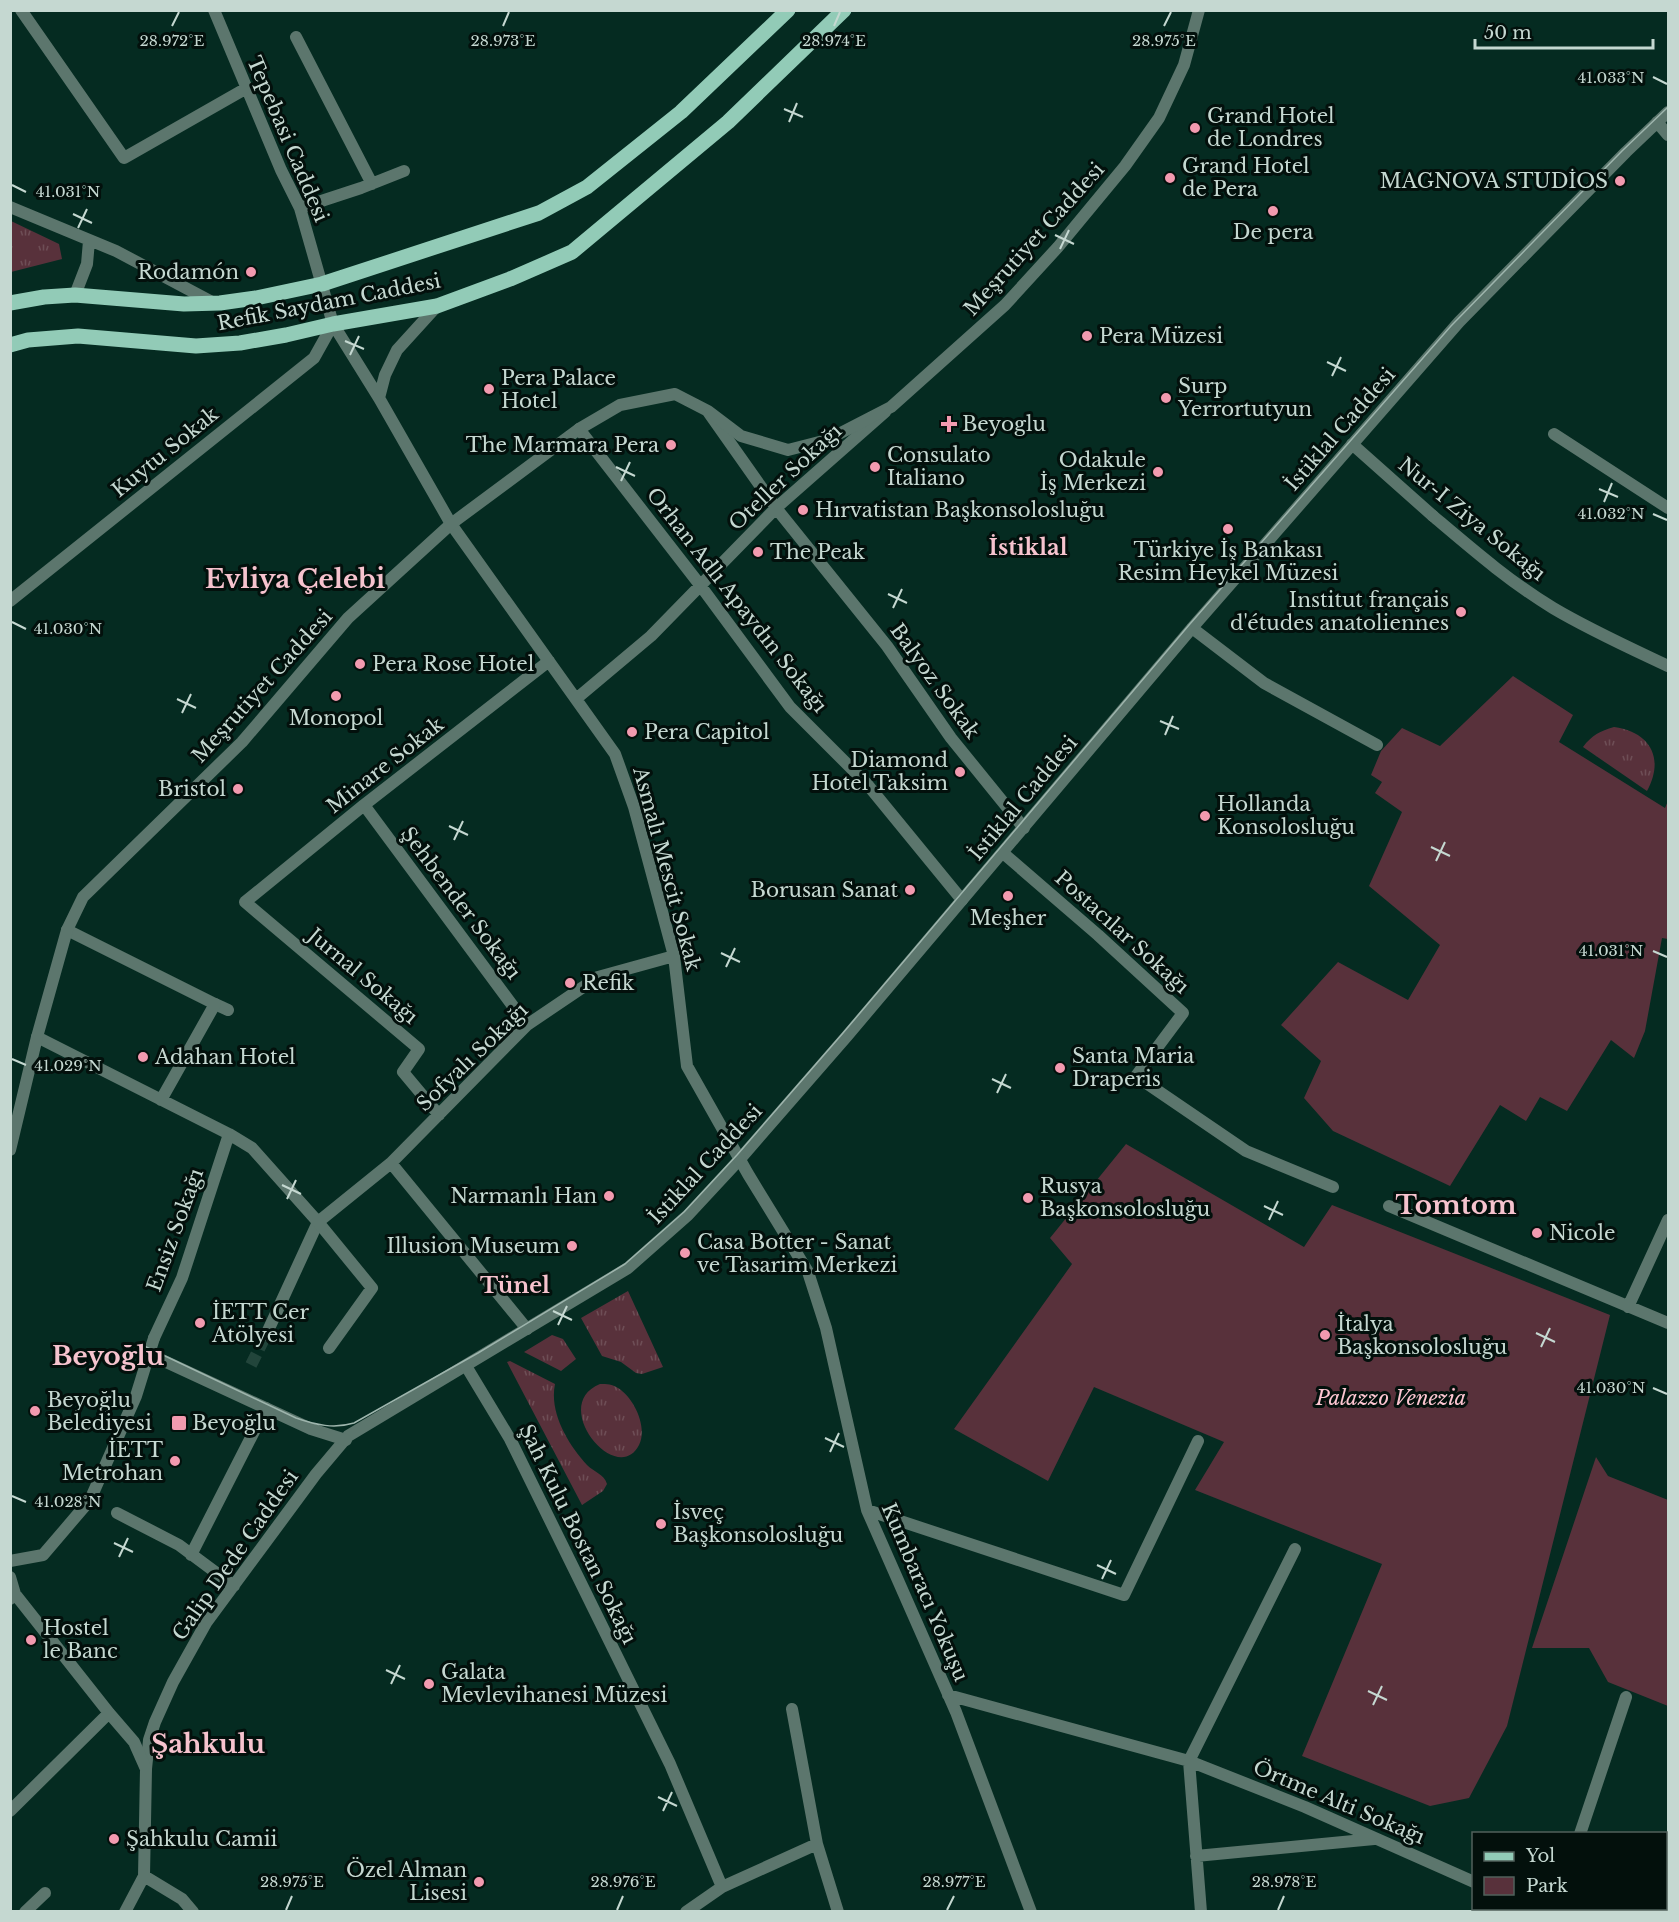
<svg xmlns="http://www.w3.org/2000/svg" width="1679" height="1922" viewBox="0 0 1679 1922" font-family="'Libre Baskerville',serif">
<defs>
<pattern id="grass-tufts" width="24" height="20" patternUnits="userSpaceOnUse" patternTransform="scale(1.5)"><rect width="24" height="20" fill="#58313b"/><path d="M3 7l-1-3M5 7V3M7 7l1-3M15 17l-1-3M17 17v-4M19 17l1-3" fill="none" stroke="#6e4e56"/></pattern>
</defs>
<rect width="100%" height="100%" fill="#052b21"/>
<path fill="url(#grass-tufts)" d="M11 221 59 244 62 259 11 272Z
M1614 727C1650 732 1665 758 1647 791L1583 747C1592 735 1600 731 1614 727Z
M628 1291 663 1367 642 1374 636 1373 621 1362 602 1356 581 1318Z
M552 1335 563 1339 576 1359 561 1371 524 1352Z
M510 1361 555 1384C549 1413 568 1444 587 1465 594 1472 604 1474 607 1484L603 1491 582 1505 507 1362Z
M600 1384C607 1384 612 1384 618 1388 634 1398 648 1427 639 1445 617 1488 548 1405 600 1384Z"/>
<path fill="#58313b" d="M1513 676 1573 715 1559 742 1665 808 1668 801V939L1662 938 1645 1031 1634 1058 1611 1040 1567 1111 1540 1097 1526 1121 1500 1105 1450 1186 1333 1131 1304 1098 1321 1061 1281 1025 1338 962 1408 1000 1440 945 1369 886 1402 812 1375 793 1382 782 1371 775 1381 751 1402 728 1440 746Z
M1126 1144 1304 1247 1332 1205 1610 1315 1507 1726 1469 1798 1430 1806 1302 1756 1382 1564 1195 1490 1224 1442 1094 1387 1048 1481 954 1429 1072 1264 1050 1238Z
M1596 1457 1608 1476 1668 1500V1706L1608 1682 1589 1648H1532Z"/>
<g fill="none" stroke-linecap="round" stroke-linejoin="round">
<path stroke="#22453b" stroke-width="12" stroke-dasharray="12 6" stroke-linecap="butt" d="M251 1365 266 1335"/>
<path stroke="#5c766d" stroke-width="12" d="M1657 122 1668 135
M1352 444 1433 516
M1192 628 1264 683 1377 745
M1003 853 1098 935 1183 1013 1136 1076 1246 1151 1333 1187
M215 1004 228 1010
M266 1335 318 1222
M117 1513 179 1545 234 1586
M191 1555 266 1408
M146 1769 149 1740 155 1722 173 1682 206 1623 316 1474 348 1436 628 1268 688 1215 740 1159 847 1036 1192 628 1459 322 1626 152 1668 112"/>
<path stroke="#5c766d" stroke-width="12" d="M21 10 124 158 245 89
M214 10 281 170 300 208 333 324 379 398 451 524 615 754 634 807 674 956 687 1066 748 1174 808 1272 826 1328 867 1510 956 1712 1031 1912
M296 37 372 184
M10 207 116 251 214 303
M300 208 361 188 404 171
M75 295 87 264 89 241
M379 398 385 375 397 350 437 306
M709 413 776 508 887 646 951 738 1024 828
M579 429 700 585 790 707 867 784 962 900
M1554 434 1668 508
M1433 516C1472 549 1510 582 1553 608 1590 630 1630 648 1668 666
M10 601 314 358 333 324
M576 699 651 636 776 508 885 412
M364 805 527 1025
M67 930 215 1004 161 1100
M37 1037 229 1134 252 1148 318 1222 372 1288 329 1348
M439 1115 403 1072 419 1049 245 902 364 805 549 661
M391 1163 527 1329
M1389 1206 1668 1323
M318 1222 391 1163 527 1025 598 977 674 956
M1628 1307 1668 1220
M154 1338 182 1278 229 1134
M149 1354 311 1429 346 1440
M466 1366 510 1439 670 1764 722 1887
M867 1510 1124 1595 1198 1441
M1295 1549 1189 1761 1305 1807 1474 1882
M10 1577 15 1594 10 1599
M15 1594 109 1713 134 1742 146 1769 144 1876 125 1912
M948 1695 1189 1761 1201 1912
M792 1709 817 1844 838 1912
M10 1811 109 1713
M1580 1834 1626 1697
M1196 1856 1374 1839
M1666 1866 1668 1867
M144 1876 182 1899 193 1912
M1534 1908 1541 1912
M25 1912 45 1893
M686 1912 722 1887 817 1844
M1559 1912 1560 1908"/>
<path stroke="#5c766d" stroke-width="12" d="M10 1150 37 1037 67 930 83 897 242 742 348 618 451 524 579 429 620 405 675 394 708 411 741 436 788 450 827 440 891 407 1005 305 1058 247 1125 166 1159 118 1184 65 1199 10
M10 1561 43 1555 90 1500 136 1396 154 1338"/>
<path stroke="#92cbb7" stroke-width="15" d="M10 303 44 297 75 295 184 304 220 303 256 298 322 284 539 213 587 187 681 112 788 10
M10 345 28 340 78 336 196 346 240 343 286 335 333 324 437 306 510 279 572 252 728 122 844 10"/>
<path stroke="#9eb5ad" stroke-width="1.5" d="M144 1346 296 1418C316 1425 334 1429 354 1423L478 1353 625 1264 684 1212 737 1155 843 1033 1189 625 1451 326 1622 151 1668 107"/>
</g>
<path fill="none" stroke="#c5d8d1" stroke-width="2" d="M172 26 179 12M503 26 509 12M834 26 840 12M1164 26 1171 12M1653 77 1667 84M784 109 803 117M789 122 797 103M12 185 26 192M73 214 92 223M78 228 87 209M1055 235 1074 244M1060 249 1069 230M345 341 364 349M350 355 359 336M1327 362 1346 371M1332 376 1341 357M616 467 635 476M621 481 630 462M1599 489 1618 497M1604 502 1612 483M1653 514 1667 520M888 594 907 603M893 608 902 589M12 622 26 629M177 699 196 708M182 713 191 694M1160 721 1179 729M1165 735 1173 716M449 826 468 835M454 840 463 821M1431 847 1450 856M1436 861 1445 842M1653 951 1667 957M721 953 740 962M726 967 735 948M12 1059 26 1065M992 1079 1011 1088M997 1093 1006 1074M282 1185 301 1194M287 1199 296 1180M1264 1206 1283 1215M1269 1220 1278 1201M553 1311 572 1320M558 1325 567 1306M1536 1333 1555 1342M1541 1347 1550 1328M1653 1388 1667 1394M825 1438 844 1447M830 1452 839 1433M12 1496 26 1502M114 1543 133 1552M119 1557 128 1538M1097 1565 1116 1574M1102 1579 1111 1560M386 1670 405 1679M391 1684 400 1665M1368 1691 1387 1700M1373 1705 1382 1686M658 1797 677 1806M663 1811 672 1792M286 1910 292 1896M617 1910 623 1896M947 1910 954 1896M1278 1910 1284 1896"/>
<g fill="#f29aaf" stroke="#03100c" stroke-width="2">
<circle cx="1195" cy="128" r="6"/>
<circle cx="1170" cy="178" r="6"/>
<circle cx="1620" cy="181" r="6"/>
<circle cx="1273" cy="211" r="6"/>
<circle cx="251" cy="272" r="6"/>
<circle cx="1087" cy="336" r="6"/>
<circle cx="489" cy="389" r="6"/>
<circle cx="1166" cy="398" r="6"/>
<path d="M946 415h6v6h6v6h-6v6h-6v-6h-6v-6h6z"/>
<circle cx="671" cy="445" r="6"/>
<circle cx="875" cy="467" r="6"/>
<circle cx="1158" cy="472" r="6"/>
<circle cx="803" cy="510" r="6"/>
<circle cx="1228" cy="529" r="6"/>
<circle cx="758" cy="552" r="6"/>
<circle cx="1461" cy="612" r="6"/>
<circle cx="360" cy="664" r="6"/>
<circle cx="336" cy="696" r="6"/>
<circle cx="632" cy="732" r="6"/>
<circle cx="960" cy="772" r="6"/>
<circle cx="238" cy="789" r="6"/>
<circle cx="1205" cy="816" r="6"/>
<circle cx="910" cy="890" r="6"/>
<circle cx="1008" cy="896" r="6"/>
<circle cx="570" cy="983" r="6"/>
<circle cx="143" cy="1057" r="6"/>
<circle cx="1060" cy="1068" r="6"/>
<circle cx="609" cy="1196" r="6"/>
<circle cx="1028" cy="1198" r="6"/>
<circle cx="1537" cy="1233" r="6"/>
<circle cx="572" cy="1246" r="6"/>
<circle cx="685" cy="1253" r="6"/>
<circle cx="200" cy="1323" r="6"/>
<circle cx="1325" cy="1335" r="6"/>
<circle cx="35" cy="1411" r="6"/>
<rect x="171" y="1415" width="16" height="16" rx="3"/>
<circle cx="175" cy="1461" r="6"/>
<circle cx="661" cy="1524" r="6"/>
<circle cx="31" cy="1640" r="6"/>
<circle cx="429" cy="1684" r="6"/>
<circle cx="114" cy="1839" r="6"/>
<circle cx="479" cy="1882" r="6"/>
</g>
<g text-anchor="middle" stroke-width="6" stroke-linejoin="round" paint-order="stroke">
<g font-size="20" fill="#c5d8d1" stroke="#03100c" text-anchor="start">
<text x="1207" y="123">Grand Hotel<tspan x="1207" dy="23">de Londres</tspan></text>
<text x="1182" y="173">Grand Hotel<tspan x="1182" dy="23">de Pera</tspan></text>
<text x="1608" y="188" text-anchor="end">MAGNOVA STUDİOS</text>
<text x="1273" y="239" text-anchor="middle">De pera</text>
<text x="239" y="279" text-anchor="end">Rodamón</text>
<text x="1099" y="343">Pera Müzesi</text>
<text x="501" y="385">Pera Palace<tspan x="501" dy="23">Hotel</tspan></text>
<text x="1178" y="393">Surp<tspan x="1178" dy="23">Yerrortutyun</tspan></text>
<text x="962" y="431">Beyoglu</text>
<text x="659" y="452" text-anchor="end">The Marmara Pera</text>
<text x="887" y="462">Consulato<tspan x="887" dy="23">Italiano</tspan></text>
<text x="1146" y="467" text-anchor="end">Odakule<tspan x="1146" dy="23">İş Merkezi</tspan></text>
<text x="815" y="517">Hırvatistan Başkonsolosluğu</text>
<text x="1228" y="557" text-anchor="middle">Türkiye İş Bankası<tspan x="1228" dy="23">Resim Heykel Müzesi</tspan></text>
<text x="770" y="559">The Peak</text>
<text x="1449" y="607" text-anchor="end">Institut français<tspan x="1449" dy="23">d'études anatoliennes</tspan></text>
<text x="372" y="671">Pera Rose Hotel</text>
<text x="336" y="725" text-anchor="middle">Monopol</text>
<text x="644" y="739">Pera Capitol</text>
<text x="948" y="767" text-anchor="end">Diamond<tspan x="948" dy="23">Hotel Taksim</tspan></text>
<text x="226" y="796" text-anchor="end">Bristol</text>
<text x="1217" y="811">Hollanda<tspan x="1217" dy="23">Konsolosluğu</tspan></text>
<text x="898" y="897" text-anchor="end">Borusan Sanat</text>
<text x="1008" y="925" text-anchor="middle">Meşher</text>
<text x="582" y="990">Refik</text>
<text x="1072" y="1063">Santa Maria<tspan x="1072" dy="23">Draperis</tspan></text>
<text x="155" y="1064">Adahan Hotel</text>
<text x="1040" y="1193">Rusya<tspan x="1040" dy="23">Başkonsolosluğu</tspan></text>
<text x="597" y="1203" text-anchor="end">Narmanlı Han</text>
<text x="1549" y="1240">Nicole</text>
<text x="697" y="1249">Casa Botter - Sanat<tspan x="697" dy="23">ve Tasarim Merkezi</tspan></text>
<text x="560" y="1253" text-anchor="end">Illusion Museum</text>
<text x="212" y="1319">İETT Cer<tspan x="212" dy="23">Atölyesi</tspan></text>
<text x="1337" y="1331">İtalya<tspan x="1337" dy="23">Başkonsolosluğu</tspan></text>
<text x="47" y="1407">Beyoğlu<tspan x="47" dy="23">Belediyesi</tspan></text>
<text x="192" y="1430">Beyoğlu</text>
<text x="163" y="1457" text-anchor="end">İETT<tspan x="163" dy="23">Metrohan</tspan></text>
<text x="673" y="1519">İsveç<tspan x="673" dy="23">Başkonsolosluğu</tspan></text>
<text x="43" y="1635">Hostel<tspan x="43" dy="23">le Banc</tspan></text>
<text x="441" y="1679">Galata<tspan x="441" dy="23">Mevlevihanesi Müzesi</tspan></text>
<text x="126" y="1846">Şahkulu Camii</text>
<text x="467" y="1877" text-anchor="end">Özel Alman<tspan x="467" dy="23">Lisesi</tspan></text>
</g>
<g font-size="20" fill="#c5d8d1" stroke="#03100c">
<text transform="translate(288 139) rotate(67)" y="7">Tepebasi Caddesi</text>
<text transform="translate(1034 239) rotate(-48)" y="7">Meşrutiyet Caddesi</text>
<text transform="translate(329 302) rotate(-11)" y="7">Refik Saydam Caddesi</text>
<text transform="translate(1340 429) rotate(-49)" y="7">İstiklal Caddesi</text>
<text transform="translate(165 452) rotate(-39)" y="7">Kuytu Sokak</text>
<text transform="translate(785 477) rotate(-43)" y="7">Oteller Sokağı</text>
<text transform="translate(1472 519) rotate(39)" y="7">Nur-I Ziya Sokağı</text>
<text transform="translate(737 600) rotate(52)" y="7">Orhan Adlı Apaydın Sokağı</text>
<text transform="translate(935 681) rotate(54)" y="7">Balyoz Sokak</text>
<text transform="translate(262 686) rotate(-48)" y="7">Meşrutiyet Caddesi</text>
<text transform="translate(385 765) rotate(-38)" y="7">Minare Sokak</text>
<text transform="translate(1023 798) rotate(-50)" y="7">İstiklal Caddesi</text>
<text transform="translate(667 869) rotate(75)" y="7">Asmalı Mescit Sokak</text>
<text transform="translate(461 903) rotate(53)" y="7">Şehbender Sokağı</text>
<text transform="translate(1122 932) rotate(42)" y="7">Postacılar Sokağı</text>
<text transform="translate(363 976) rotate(40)" y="7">Jurnal Sokağı</text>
<text transform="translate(472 1057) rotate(-44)" y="7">Sofyalı Sokağı</text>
<text transform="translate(705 1164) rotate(-47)" y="7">İstiklal Caddesi</text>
<text transform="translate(175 1230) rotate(-70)" y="7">Ensiz Sokağı</text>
<text transform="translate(578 1534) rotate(64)" y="7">Şah Kulu Bostan Sokağı</text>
<text transform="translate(235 1555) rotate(-55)" y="7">Galip Dede Caddesi</text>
<text transform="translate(925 1592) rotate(67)" y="7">Kumbaracı Yokuşu</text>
<text transform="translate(1339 1802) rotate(23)" y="7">Örtme Alti Sokağı</text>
</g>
<g font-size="20" font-style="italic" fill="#fdc6d2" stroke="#03100c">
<text x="1391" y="1405">Palazzo Venezia</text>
</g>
<g font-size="22" font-weight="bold" fill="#f6c3ce" stroke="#03100c">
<text x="1028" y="555">İstiklal</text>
<text x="515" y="1293">Tünel</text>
</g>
<g font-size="26" font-weight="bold" fill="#f6c3ce" stroke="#03100c">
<text x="295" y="588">Evliya Çelebi</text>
<text x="1456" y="1214">Tomtom</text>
<text x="108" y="1365">Beyoğlu</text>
<text x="208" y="1753">Şahkulu</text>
</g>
</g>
<g font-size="15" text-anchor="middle" fill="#c5d8d1" stroke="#03100c" stroke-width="6" stroke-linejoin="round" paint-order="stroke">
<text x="172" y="46">28.972°E</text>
<text x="503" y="46">28.973°E</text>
<text x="834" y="46">28.974°E</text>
<text x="1164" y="46">28.975°E</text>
<text x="1611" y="83">41.033°N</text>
<text x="68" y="197">41.031°N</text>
<text x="1611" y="519">41.032°N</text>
<text x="68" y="634">41.030°N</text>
<text x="1611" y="956">41.031°N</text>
<text x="68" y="1071">41.029°N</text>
<text x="1611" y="1393">41.030°N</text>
<text x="68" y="1507">41.028°N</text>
<text x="292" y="1887">28.975°E</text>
<text x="623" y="1887">28.976°E</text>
<text x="954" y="1887">28.977°E</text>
<text x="1284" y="1887">28.978°E</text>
</g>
<rect width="1679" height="1922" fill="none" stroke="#c5d8d1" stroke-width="24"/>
<rect x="1472" y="1832" width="195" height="78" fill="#03100c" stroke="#51605b" stroke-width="1.5"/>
<rect x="1484" y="1852" width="30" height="9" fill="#92cbb7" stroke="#51605b" stroke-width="1.5"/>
<text x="1526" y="1862" font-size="18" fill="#c5d8d1">Yol</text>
<rect x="1484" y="1877" width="30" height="18" fill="#58313b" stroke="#51605b" stroke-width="1.5"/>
<text x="1526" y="1892" font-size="18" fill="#c5d8d1">Park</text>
<path d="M1475 39v9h178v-9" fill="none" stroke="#c5d8d1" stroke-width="3"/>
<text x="1484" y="39" font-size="18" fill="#c5d8d1" stroke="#03100c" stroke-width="4.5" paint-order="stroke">50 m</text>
</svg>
